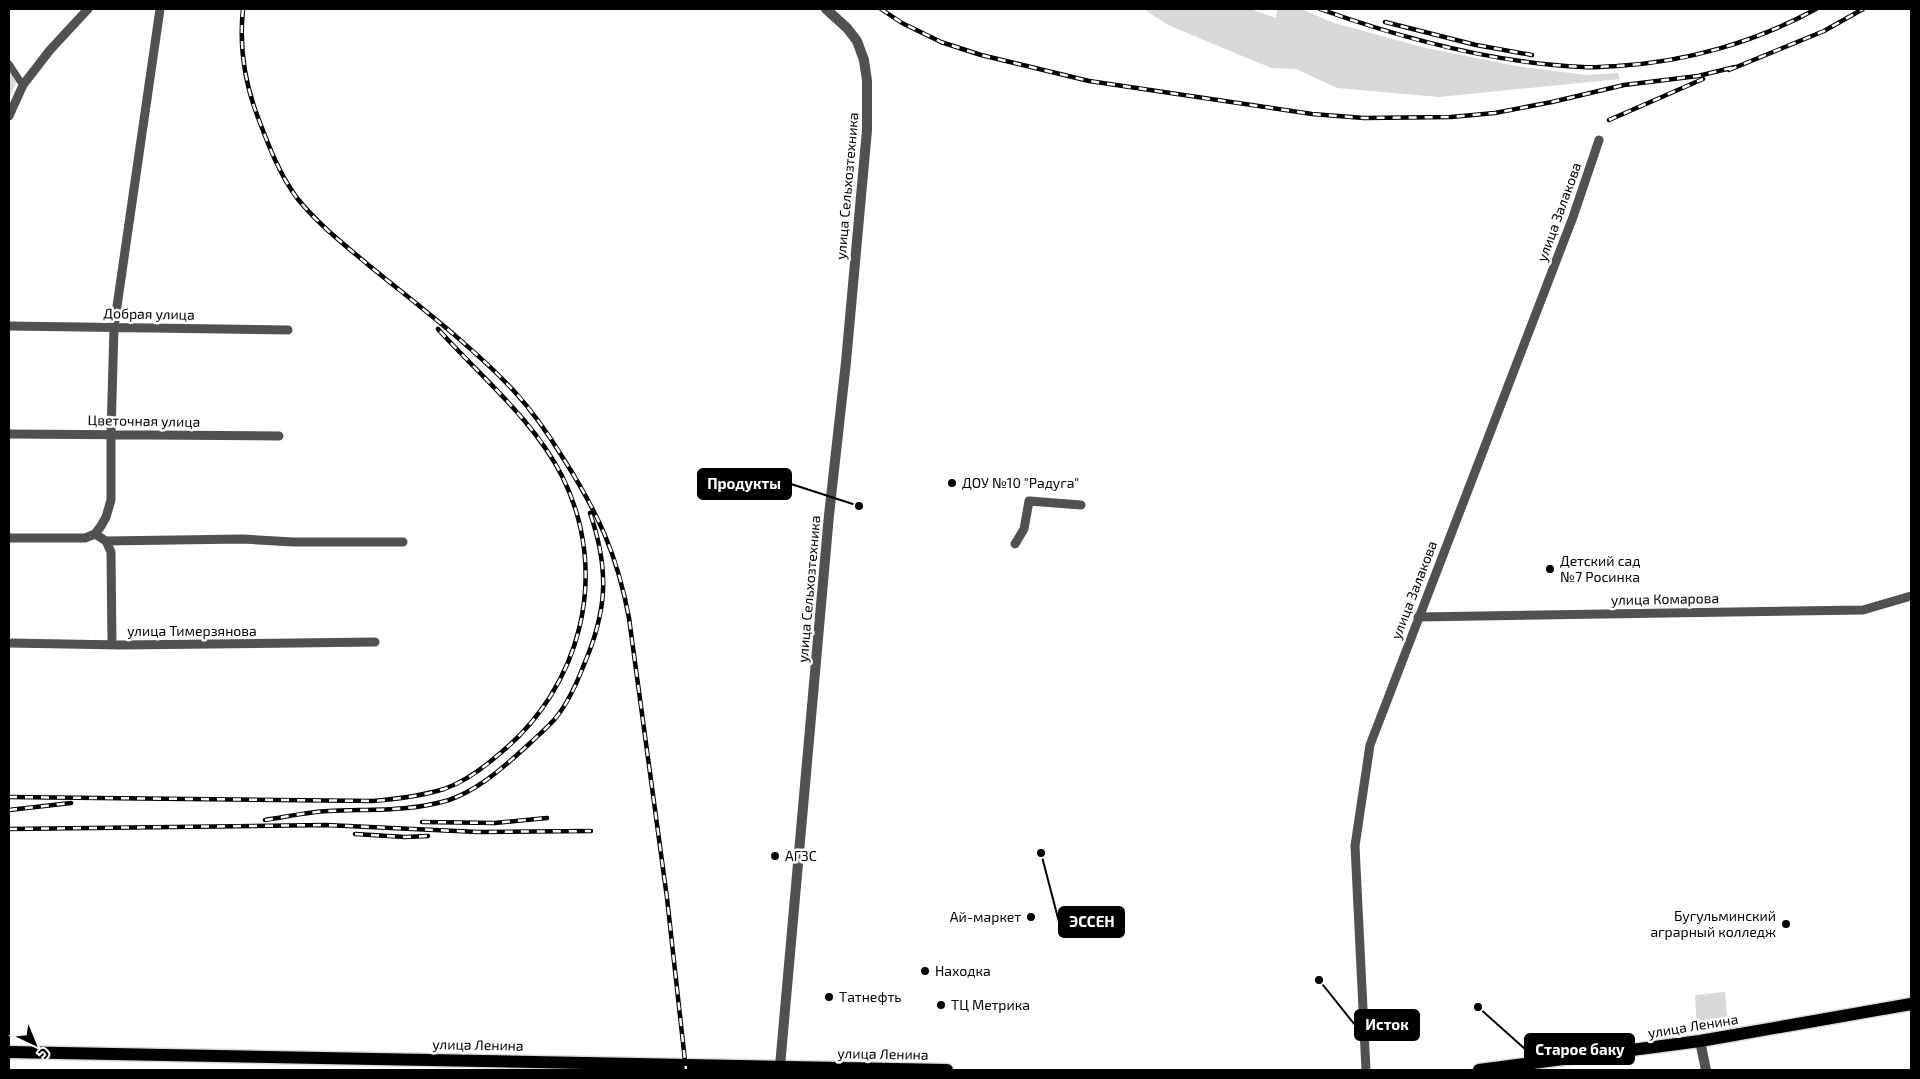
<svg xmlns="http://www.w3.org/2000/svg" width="1920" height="1079" viewBox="0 0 1920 1079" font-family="'Exo 2',sans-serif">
<rect width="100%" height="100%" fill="#fff"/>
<path fill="#d8d8d8" d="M1144 9H1250L1276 18 1277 9H1301L1334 23 1426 48 1516 66 1586 75 1618 73 1620 79 1439 97 1337 88 1296 69 1271 68 1168 25Z
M9 70 16 83 9 98Z
M1725 992 1728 1027 1697 1031 1695 995Z"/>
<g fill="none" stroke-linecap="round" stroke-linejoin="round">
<defs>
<path id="primary" d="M9 1052 947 1070
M1479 1070 1700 1041 1911 1004"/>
</defs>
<use href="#primary" stroke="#dbdbdb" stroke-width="15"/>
<path stroke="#515151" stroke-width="7" d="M9 64 20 81"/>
<path stroke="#515151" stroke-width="9" d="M9 116 23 85 50 50 88 9
M9 326 288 330
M9 434 279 436
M95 534 106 541 243 539 293 542H403
M9 538H85L95 534 101 526 106 517 111 500V434L114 327 160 9
M106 541 111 552 112 645
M1015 544 1024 529 1029 501 1081 505
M1418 617 1863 610 1911 596
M9 643 122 645 375 642
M1366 1070 1355 846 1370 745 1573 217 1599 140"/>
<path stroke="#515151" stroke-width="10" d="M1700 1041 1706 1070
M780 1066 829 515 846 362 867 130V81L864 60 857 41 847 28 826 9"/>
<use href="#primary" stroke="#000" stroke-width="12"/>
<defs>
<path id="rail" d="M243 9C239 47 245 85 259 120 269 147 280 175 297 198 317 223 341 242 366 263 416 304 470 344 514 391 533 412 549 435 563 458 598 513 617 554 629 618L667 898 686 1070
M881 9 902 23 941 42 981 55 1089 81 1312 114 1364 118 1451 117 1495 113 1552 102 1624 85 1698 76 1735 67
M1320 9C1404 39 1493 63 1583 67 1594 68 1606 66 1617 66 1686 62 1756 42 1816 9
M1385 22 1476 45 1532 55
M1729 70 1824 31 1863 9
M1609 120 1703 79
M9 797 373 801C397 799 421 796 444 789 464 782 482 769 498 755 581 688 611 574 562 476 533 419 480 376 438 329
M9 810 71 803
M265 820C286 817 307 812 328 811 368 809 410 812 449 800 475 791 498 772 518 754 530 743 543 732 554 720 567 705 576 685 583 667 607 612 610 571 590 513
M422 822 495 823 547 818
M9 829 326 825 478 832 591 831
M355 834 405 837 428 836"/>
</defs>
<use href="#rail" stroke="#000" stroke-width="4.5"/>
<use href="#rail" stroke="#fff" stroke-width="2.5" stroke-dasharray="8" stroke-linecap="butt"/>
</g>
<g fill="#000" stroke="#fff" stroke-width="2">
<circle cx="952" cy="483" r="5"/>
<circle cx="1550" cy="569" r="5"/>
<circle cx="775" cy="856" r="5"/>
<circle cx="1031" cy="917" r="5"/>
<circle cx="1786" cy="924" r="5"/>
<circle cx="925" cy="971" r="5"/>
<circle cx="829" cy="997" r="5"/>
<circle cx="941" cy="1005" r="5"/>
</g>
<g text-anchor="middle" stroke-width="5" stroke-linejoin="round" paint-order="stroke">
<g font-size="14" fill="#000" stroke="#fff">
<text transform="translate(847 186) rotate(-85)" y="5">улица Сельхозтехника</text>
<text transform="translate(1559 212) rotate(-70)" y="5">улица Залакова</text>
<text transform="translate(149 314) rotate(1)" y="5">Добрая улица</text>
<text transform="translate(144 421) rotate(1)" y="5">Цветочная улица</text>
<text transform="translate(809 589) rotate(-85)" y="5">улица Сельхозтехника</text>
<text transform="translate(1414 590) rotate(-69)" y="5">улица Залакова</text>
<text transform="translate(1665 599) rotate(-1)" y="5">улица Комарова</text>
<text x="192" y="636">улица Тимерзянова</text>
<text transform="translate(1693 1026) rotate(-9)" y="5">улица Ленина</text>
<text transform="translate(478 1045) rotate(1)" y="5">улица Ленина</text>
<text transform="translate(883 1054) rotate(1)" y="5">улица Ленина</text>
</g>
<g font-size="14" fill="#000" stroke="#fff" text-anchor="start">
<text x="962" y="488">ДОУ №10 "Радуга"</text>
<text x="1560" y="566">Детский сад<tspan x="1560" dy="16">№7 Росинка</tspan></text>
<text x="785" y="861">АГЗС</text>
<text x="1776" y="921" text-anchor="end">Бугульминский<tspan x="1776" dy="16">аграрный колледж</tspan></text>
<text x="1021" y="922" text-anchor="end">Ай-маркет</text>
<text x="935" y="976">Находка</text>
<text x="839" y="1002">Татнефть</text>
<text x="951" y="1010">ТЦ Метрика</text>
</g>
</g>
<path fill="none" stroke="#000" stroke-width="2" d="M859 506L791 484M1041 853L1059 922M1319 980L1355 1025M1478 1007L1525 1049"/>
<g fill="#000" stroke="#fff" stroke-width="2">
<circle cx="859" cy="506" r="5"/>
<circle cx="1041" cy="853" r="5"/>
<circle cx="1319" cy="980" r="5"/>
<circle cx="1478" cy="1007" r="5"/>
</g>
<g fill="#000" stroke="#000" stroke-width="2">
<rect x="698" y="469" width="93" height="30" rx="5"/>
<rect x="1059" y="907" width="65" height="30" rx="5"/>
<rect x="1355" y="1010" width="64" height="30" rx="5"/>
<rect x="1525" y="1034" width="109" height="30" rx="5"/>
</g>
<g font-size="15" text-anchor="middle" font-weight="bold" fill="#fff">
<text x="744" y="489">Продукты</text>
<text x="1092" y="927">ЭССЕН</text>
<text x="1387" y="1030">Исток</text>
<text x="1580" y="1055">Старое баку</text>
</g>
<rect width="1920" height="1079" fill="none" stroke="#000000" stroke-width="20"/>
<g transform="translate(35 1044) rotate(136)" stroke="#ffffff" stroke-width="4" paint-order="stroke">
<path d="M0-4L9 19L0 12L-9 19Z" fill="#000000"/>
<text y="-8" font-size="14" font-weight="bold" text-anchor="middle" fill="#000000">С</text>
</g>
</svg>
